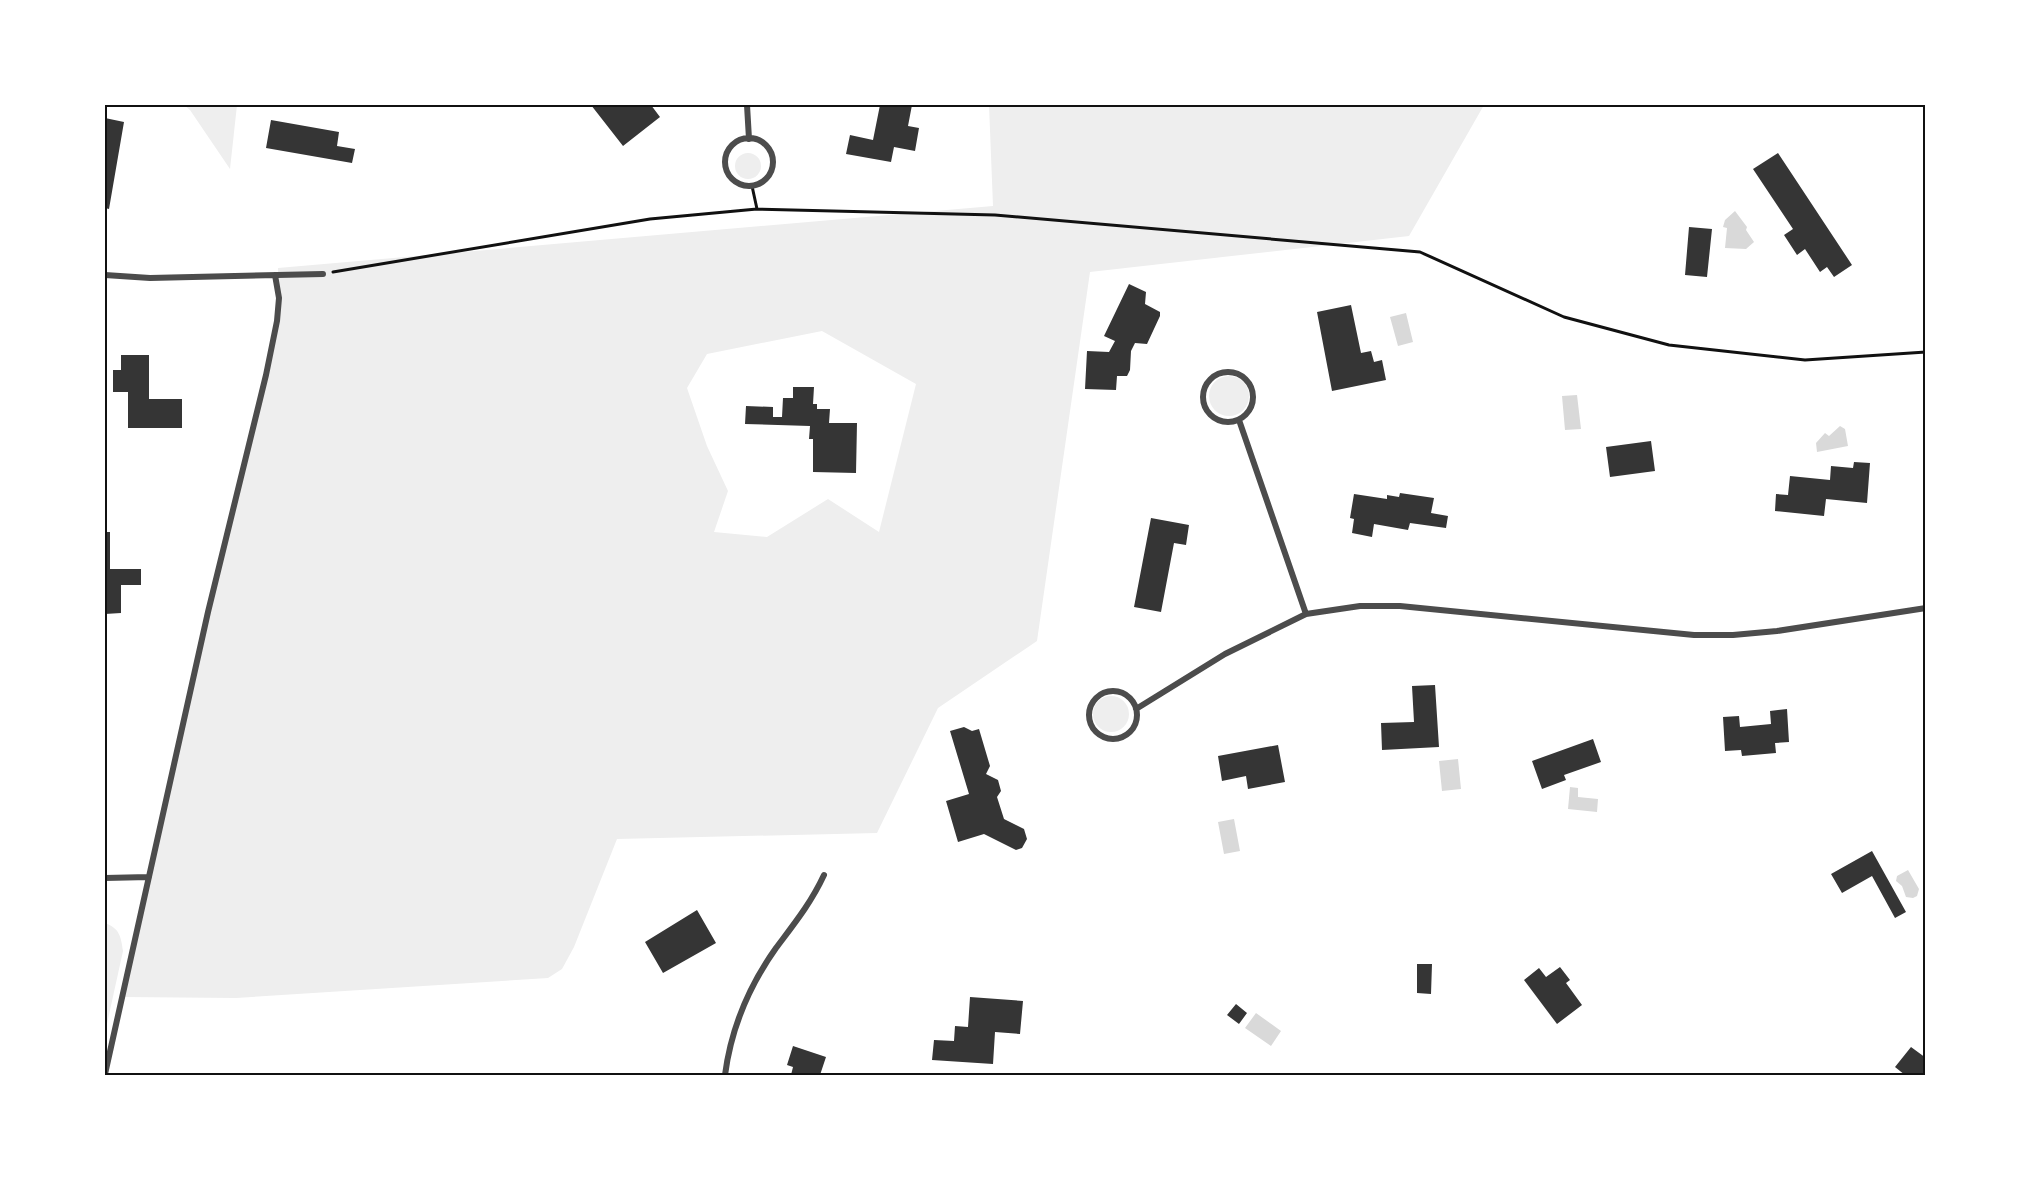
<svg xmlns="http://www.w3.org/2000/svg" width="2031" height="1180" viewBox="0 0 2031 1180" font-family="Merriweather,serif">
<rect width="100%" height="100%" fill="#fff"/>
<path fill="#eee" fill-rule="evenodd" d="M184 105H237L230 169 190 110Z
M989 105H1484L1409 236 1090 272 1037 641 938 708 877 833 617 839 574 947 562 969 548 978 236 998 123 997 208 612 266 375 279 298 278 268 993 206ZM822 331 916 384 879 532 828 499 767 537 714 532 728 491 707 446 687 388 707 354Z
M735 166a13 13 0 1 1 26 0a13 13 0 1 1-26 0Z
M1209 396a20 20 0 1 1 40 0a20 20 0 1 1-40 0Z
M1093 714a18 18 0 1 1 36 0a18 18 0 1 1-36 0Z
M105 923C119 928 121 936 123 951L105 1033Z"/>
<path fill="#d9d9d9" d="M1735 211 1747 227 1746 230 1754 242 1746 249 1725 248 1727 228 1723 227 1725 220Z
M1406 313 1413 342 1398 346 1390 317Z
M1577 395 1581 429 1565 430 1562 396Z
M1840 426 1845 429 1848 446 1817 452 1816 443 1825 433 1829 436Z
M1458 759 1461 789 1442 791 1439 761Z
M1570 787 1578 788V797L1598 799 1597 812 1568 809Z
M1234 819 1240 851 1224 854 1218 822Z
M1908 870 1919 889 1917 896 1913 898 1906 897 1902 886 1896 881 1897 876Z
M1256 1013 1281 1031 1271 1046 1245 1028Z"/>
<path fill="#353535" d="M591 105H651L660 117 623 146Z
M880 105H912L908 126 919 128 915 151 894 147 891 162 846 154 850 135 873 140Z
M105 118 124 122 109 209 105 208Z
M271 120 339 132 337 146 355 149 352 163 266 148Z
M1778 153 1852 265 1834 277 1827 267 1820 272 1805 249 1797 255 1784 235 1793 229 1753 169Z
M1689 227 1712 229 1707 277 1685 275Z
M1129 284 1146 292 1145 304 1160 312V316L1147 344 1135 343 1131 351 1130 370 1127 376H1117L1116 390 1085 389 1087 351 1109 352 1115 341 1104 336Z
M1351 305 1361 353 1371 351 1374 362 1382 360 1386 380 1332 391 1317 312Z
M121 355H149V399H182V428H128V392H113V370H121Z
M793 387H814L813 404H817V409H830L829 423H857L856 473 813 472V439H809L810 426 745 424 746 406 773 407V417H782L783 398H793Z
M1651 441 1655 471 1610 477 1606 447Z
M1854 462 1870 463 1867 503 1826 499 1824 516 1775 511 1776 494 1788 495 1790 476 1830 480 1831 466 1853 468Z
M1400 493 1434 498 1431 513 1448 516 1446 528 1410 523 1408 530 1374 524 1372 537 1352 533 1354 519 1350 518 1354 494 1387 499V495L1399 497Z
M1151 518 1189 525 1186 545 1174 543 1161 612 1134 607Z
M105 532H110V569H141V585H121V613L105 614Z
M1435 685 1439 747 1382 750 1381 723 1414 722 1412 686Z
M1787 709 1789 742 1775 743 1776 753 1742 756 1741 750 1725 751 1723 717 1739 716 1740 727 1771 724 1770 711Z
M964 727 972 731 979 729 990 766 986 774 998 780 1001 791 997 797 1004 819 1024 829 1027 839 1022 848 1016 850 984 834 958 842 946 801 969 794 950 731Z
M1593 739 1601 762 1564 775 1566 780 1542 789 1532 761Z
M1278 745 1285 782 1248 789 1246 776 1222 781 1218 756Z
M1872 851 1906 912 1895 918 1872 876 1842 893 1831 874Z
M697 910 716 943 663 973 645 942Z
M1417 964H1432L1431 994 1417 993Z
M1560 967 1570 980 1566 983 1582 1005 1557 1024 1524 980 1539 968 1546 977Z
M970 997 1023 1001 1020 1034 995 1032 993 1064 932 1060 934 1040 954 1041 955 1026 968 1027Z
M1236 1004 1247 1013 1239 1024 1227 1015Z
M793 1046 826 1057 820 1075H791L793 1067 787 1065Z
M1911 1047 1926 1058V1075H1905L1895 1067Z"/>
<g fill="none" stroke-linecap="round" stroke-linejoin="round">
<path stroke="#111" stroke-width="3" d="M752 186 757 209
M333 272 650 219 757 209 995 215 1420 252 1564 317 1669 345 1805 360 1926 352"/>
<path stroke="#4c4c4c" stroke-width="6" d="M747 105 749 139
M725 162a24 24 0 1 1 48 0a24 24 0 1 1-48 0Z
M105 275 150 278 323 274
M1203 397a25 25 0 1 1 50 0a25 25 0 1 1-50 0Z
M1239 420 1306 614
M1089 715a24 24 0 1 1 48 0a24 24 0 1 1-48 0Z
M1136 709 1225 654 1306 614 1360 606H1400L1694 635H1733L1777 631 1926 608
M105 878 149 877
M105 1074 208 612 266 375 277 321 279 298 275 275
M725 1075C731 1029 749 986 776 948 794 924 811 903 824 875"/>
</g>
<rect width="2031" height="1180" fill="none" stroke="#ffffff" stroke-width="213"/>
<rect x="106" y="106" width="1818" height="968" fill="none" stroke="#111" stroke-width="2"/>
</svg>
